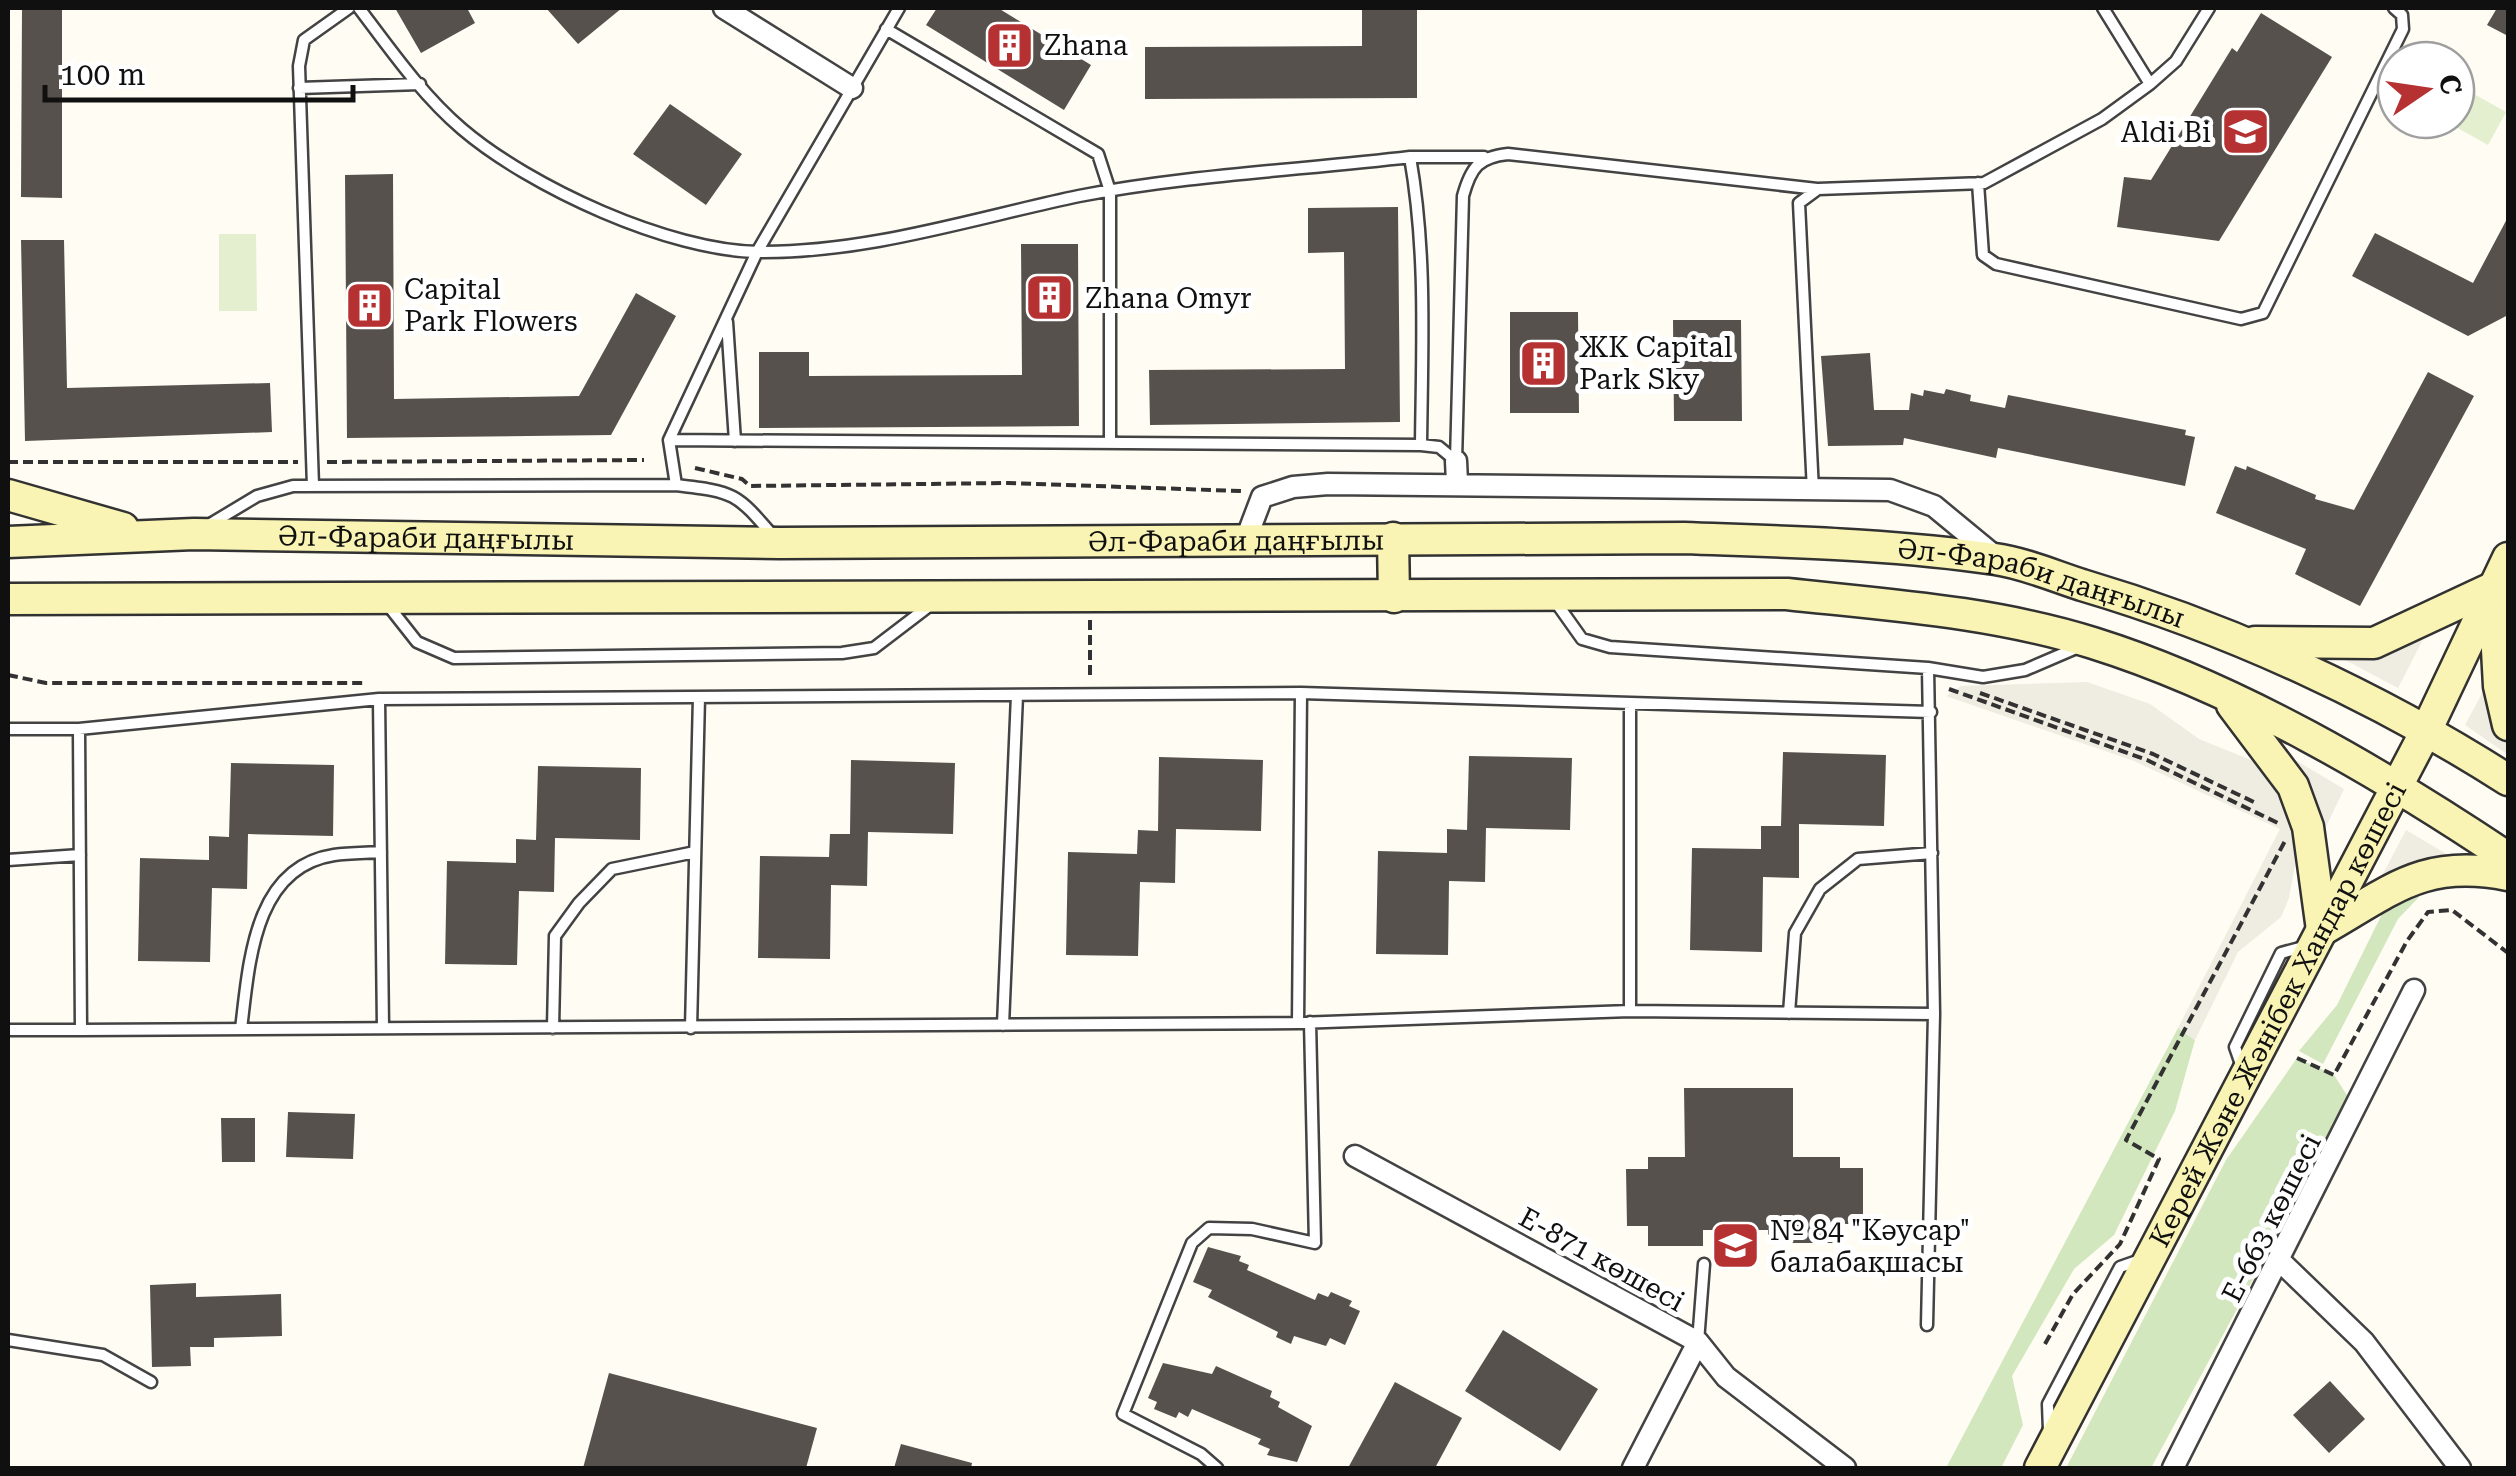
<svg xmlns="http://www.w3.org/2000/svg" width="2516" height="1476" viewBox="0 0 2516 1476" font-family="'Roboto Serif',serif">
<rect width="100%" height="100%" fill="#fefcf3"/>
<path fill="#d2e7be" d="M2412 886 2419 897 2398 919 2323 1064 2299 1051 2337 1005 2382 914Z
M2178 1028 2195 1040 2175 1111 2114 1235 2074 1269 2012 1376 2023 1425 2001 1468H1946Z
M2297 1058 2334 1075 2350 1100 2151 1468H2066L2226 1160Z"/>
<path fill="#e3efcf" d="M2474 94 2506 112 2488 145 2456 127Z
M219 234H256L257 311H219Z"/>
<path fill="#efece1" d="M2432 622 2398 688 2334 654Z
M2492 675 2508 737V755L2465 725Z
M2087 682 2150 704 2199 739 2268 767 2285 784 2299 843 2289 898 2281 917 2238 952 2195 1040 2178 1028 2280 829 2134 761 1946 696 1961 686Z
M2292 758 2344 789 2324 831 2289 761Z
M2406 830 2455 859H2427L2374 891Z"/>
<path fill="#57514d" d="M22 8H62V198L21 197Z
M395 8H467L475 23 421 53Z
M546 8H622L578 44Z
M937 8H998L1091 65 1064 110 926 25Z
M1362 8H1417V98L1145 99V47L1362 46Z
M2497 8H2508V36L2487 25Z
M2261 13 2332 57 2219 241 2117 227 2124 177 2151 180 2232 48 2237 52Z
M670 104 742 154 706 205 633 154Z
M393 174 394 399 579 396 636 293 676 316 611 435 347 438 345 175Z
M1398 207 1400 422 1150 425 1149 370 1345 369 1344 252 1308 253V208Z
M2508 217V315L2468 336 2352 276 2375 233 2473 283Z
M21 240H64L67 388 270 383 272 432 25 441Z
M1021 244H1078L1079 426 759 428V352H809V376L1022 375Z
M1510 312H1578L1579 413H1510Z
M1673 320H1741L1742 421H1674Z
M1870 353 1874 410H1909L1911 393 1923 396 1924 390 1944 394 1946 389 1971 395 1970 401 2005 408 2008 395 2186 430 2185 435 2195 437 2185 486 1998 448 1996 458 1904 438 1903 445 1828 446 1821 356Z
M2428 372 2474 396 2360 606 2295 574 2306 549 2216 513 2235 466 2246 470 2247 466 2316 495 2315 499 2354 510Z
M1783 752 1886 755 1884 826 1799 824V878L1763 877 1762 952 1690 950 1692 848 1761 849V826H1781Z
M1469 756 1572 758 1570 830 1486 828 1485 882 1449 881 1448 955 1376 954 1378 851 1447 853V829L1467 830Z
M1159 757 1263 760 1261 831 1176 829 1175 883 1140 882 1138 956 1066 955 1068 852 1137 854 1138 830 1158 831Z
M851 760 955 763 953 834 868 832 867 886 831 885 830 959 758 958 760 856 829 857 830 834H850Z
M231 763 334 765 333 836 248 834 247 889 212 888 210 962 138 961 140 858 209 860V836L229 837Z
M538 766 641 768 640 840 555 838 554 892 519 891 517 965 445 964 447 861 516 863V839L536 840Z
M1684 1088H1793V1157H1840V1168H1863V1224H1840V1243H1768V1230H1703V1246H1648V1226H1627L1626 1169H1648V1157H1685Z
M288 1112 355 1114 353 1159 286 1157Z
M221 1118H255V1162H222Z
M1208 1247 1241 1256 1239 1261 1249 1265 1247 1270 1315 1300 1318 1293 1328 1297 1331 1292 1352 1301 1349 1306 1360 1311 1345 1345 1330 1338 1326 1346 1294 1336 1291 1344 1276 1337 1278 1332 1208 1297 1212 1290 1193 1282Z
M196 1283V1297L281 1294 282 1336 214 1338V1347H190L191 1366 152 1367 150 1285Z
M1503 1330 1598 1389 1560 1451 1465 1391Z
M1163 1363 1212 1374 1216 1366 1272 1391 1270 1397 1280 1402 1278 1407 1312 1426 1297 1462 1267 1455 1270 1449 1258 1444 1261 1439 1192 1409 1188 1417 1179 1412 1176 1418 1154 1409 1157 1402 1148 1398Z
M609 1373 817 1428 806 1468H583Z
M2330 1381 2365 1419 2329 1453 2293 1415Z
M1395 1382 1462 1418 1435 1468H1348Z
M901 1444 972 1463 971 1468H894Z"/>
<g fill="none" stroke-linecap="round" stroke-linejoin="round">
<defs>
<path id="lane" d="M359 8C390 49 422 95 462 129 530 187 669 251 759 252 868 253 974 218 1079 196 1188 175 1301 170 1410 157 1427 253 1422 348 1421 445
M2103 8 2150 84 2176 61 2209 8
M886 29 1098 154 1110 191V442
M299 88 420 84
M1410 157H1484
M1978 183 1983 255 1996 264 2241 319 2263 313 2403 29 2402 15 2394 8
M727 322 735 441
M669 440 1421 445 1439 447 1456 461
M1456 461 1463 196C1471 167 1479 157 1508 154L1817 189
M676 485 669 440 757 252 899 8
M313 486 299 66 304 40 349 8
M1813 491 1799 203 1818 189 1984 183 2102 119 2150 84
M207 526 257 496 293 486 676 485C736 492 736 493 775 538
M1555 601 1582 639 1610 647 1928 668 1983 677 2025 670 2081 646
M387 604 417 642 454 658 842 653 874 648 933 603
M379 699 383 1028
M1630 705V1011
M8 729H79L379 699 1301 693 1931 712
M79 729 81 1030 1298 1023 1630 1011 1934 1014
M8 860 80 855
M1789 1013 1795 933 1820 889 1858 859 1932 853
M1298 1023 1301 693
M1003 1025 1017 695
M553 1028 555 936 579 903 612 869 695 852
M691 1028 699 697
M241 1029C249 965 253 867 334 855 349 853 366 853 381 852
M8 1030H81
M2242 1067 2235 1047 2281 953 2307 946
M1927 1325 1934 1014 1928 668
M8 1340 103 1355 151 1382
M1698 1342 1704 1264
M2049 1431 2048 1404 2120 1267 2140 1260
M1217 1468 1201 1454 1123 1414 1192 1243 1209 1228 1252 1229 1315 1243 1310 1022"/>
<path id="street" d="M724 8 852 88
M1456 461 1457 482
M1246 539 1262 497 1293 487 1328 484 1890 490 1934 506 1997 558
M1355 1156 1698 1342 1726 1377 1845 1468
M2281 1262 2364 1342 2460 1468
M1633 1468 1698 1342
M2173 1468 2414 990"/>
<g id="secondary">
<path d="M8 495 123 528"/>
<path d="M1393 538 1394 597"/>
<path id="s1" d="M8 542 194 534 780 543 1684 538C1788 542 1893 544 1995 559 2024 563 2054 576 2082 585 2231 629 2378 697 2508 780"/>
<path d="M2494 595 2499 686 2508 725"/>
<path d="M8 599 1787 594C1890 605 1994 612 2093 643 2237 688 2384 775 2508 858"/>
<path d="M2255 642 2374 643 2494 587"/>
<path d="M2232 705 2293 786 2308 827 2322 930C2392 890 2424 858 2508 875"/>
<path id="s2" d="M2040 1468 2426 731 2508 558"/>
</g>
</defs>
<use href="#lane" stroke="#434343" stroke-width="15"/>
<use href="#street" stroke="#434343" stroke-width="25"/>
<use href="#secondary" stroke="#323232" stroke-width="35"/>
<path stroke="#323232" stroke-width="4" stroke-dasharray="10 5" stroke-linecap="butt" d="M8 462H298
M327 462 644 460
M695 468 742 479 750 486 1008 483 1241 491
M1090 620V680
M8 675 46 683H367
M1949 689 2147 760 2278 823
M1980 693 2153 754 2258 804
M2297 1058 2334 1075 2407 941 2428 912 2452 910 2508 953
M2045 1344 2073 1294 2120 1244 2159 1159 2126 1140 2285 841"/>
<use href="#lane" stroke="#fff" stroke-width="10"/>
<use href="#street" stroke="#fff" stroke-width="20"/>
<use href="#secondary" stroke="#f9f4b3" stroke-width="30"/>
</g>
<defs>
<symbol id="building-square" viewBox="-11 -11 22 22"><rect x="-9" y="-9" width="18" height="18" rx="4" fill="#b63132" stroke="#fff"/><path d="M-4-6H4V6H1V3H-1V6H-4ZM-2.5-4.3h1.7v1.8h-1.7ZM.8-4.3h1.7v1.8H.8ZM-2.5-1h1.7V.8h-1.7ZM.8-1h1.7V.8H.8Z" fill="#fff"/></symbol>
<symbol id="school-square" viewBox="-11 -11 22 22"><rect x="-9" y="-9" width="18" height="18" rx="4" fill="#b63132" stroke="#fff"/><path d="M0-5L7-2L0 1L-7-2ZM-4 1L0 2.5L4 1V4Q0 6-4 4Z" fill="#fff"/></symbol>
</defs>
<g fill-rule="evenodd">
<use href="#building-square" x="982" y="18" width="55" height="55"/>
<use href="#school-square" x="2218" y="104" width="55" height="55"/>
<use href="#building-square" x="1022" y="270" width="55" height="55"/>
<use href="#building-square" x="342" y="278" width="55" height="55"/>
<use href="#building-square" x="1516" y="336" width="55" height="55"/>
<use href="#school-square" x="1708" y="1218" width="55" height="55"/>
</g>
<g text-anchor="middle" stroke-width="10" stroke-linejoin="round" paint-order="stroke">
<g font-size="28" fill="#101010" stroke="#fff" text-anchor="start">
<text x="1044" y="55">Zhana</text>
<text x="2211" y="142" text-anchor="end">Aldi Bi</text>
<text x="404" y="299">Capital<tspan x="404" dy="32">Park Flowers</tspan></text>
<text x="1085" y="308">Zhana Omyr</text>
<text x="1579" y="357">ЖК Capital<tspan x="1579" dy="32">Park Sky</tspan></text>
<text x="1770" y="1240">№ 84 "Кәусар"<tspan x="1770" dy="32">балабақшасы</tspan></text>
</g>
<g font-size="28" fill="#101010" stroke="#fff">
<text dy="10" stroke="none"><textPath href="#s1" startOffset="418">Әл-Фараби даңғылы</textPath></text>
<text dy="10" stroke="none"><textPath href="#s1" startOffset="1228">Әл-Фараби даңғылы</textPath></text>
<text dy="10" stroke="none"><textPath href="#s1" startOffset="2038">Әл-Фараби даңғылы</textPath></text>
<text dy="10" stroke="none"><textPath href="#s2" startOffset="512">Керей Және Жәнібек Хандар көшесі</textPath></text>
<text transform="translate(2271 1218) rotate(-63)" y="10">Е-663 көшесі</text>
<text transform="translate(1602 1259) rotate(29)" y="10">Е-871 көшесі</text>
</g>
</g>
<rect width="2516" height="1476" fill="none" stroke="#101010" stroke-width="20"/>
<g transform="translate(2426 90) rotate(77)"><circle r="48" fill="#ffffff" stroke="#9f9f9f" stroke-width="2.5"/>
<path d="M0-8L18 38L0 25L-18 38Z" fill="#b63132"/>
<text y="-15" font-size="28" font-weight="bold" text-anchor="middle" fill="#101010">С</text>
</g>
<path d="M45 85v15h308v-15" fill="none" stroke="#101010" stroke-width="5"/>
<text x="60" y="85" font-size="30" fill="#101010" stroke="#ffffff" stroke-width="8" paint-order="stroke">100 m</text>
</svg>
